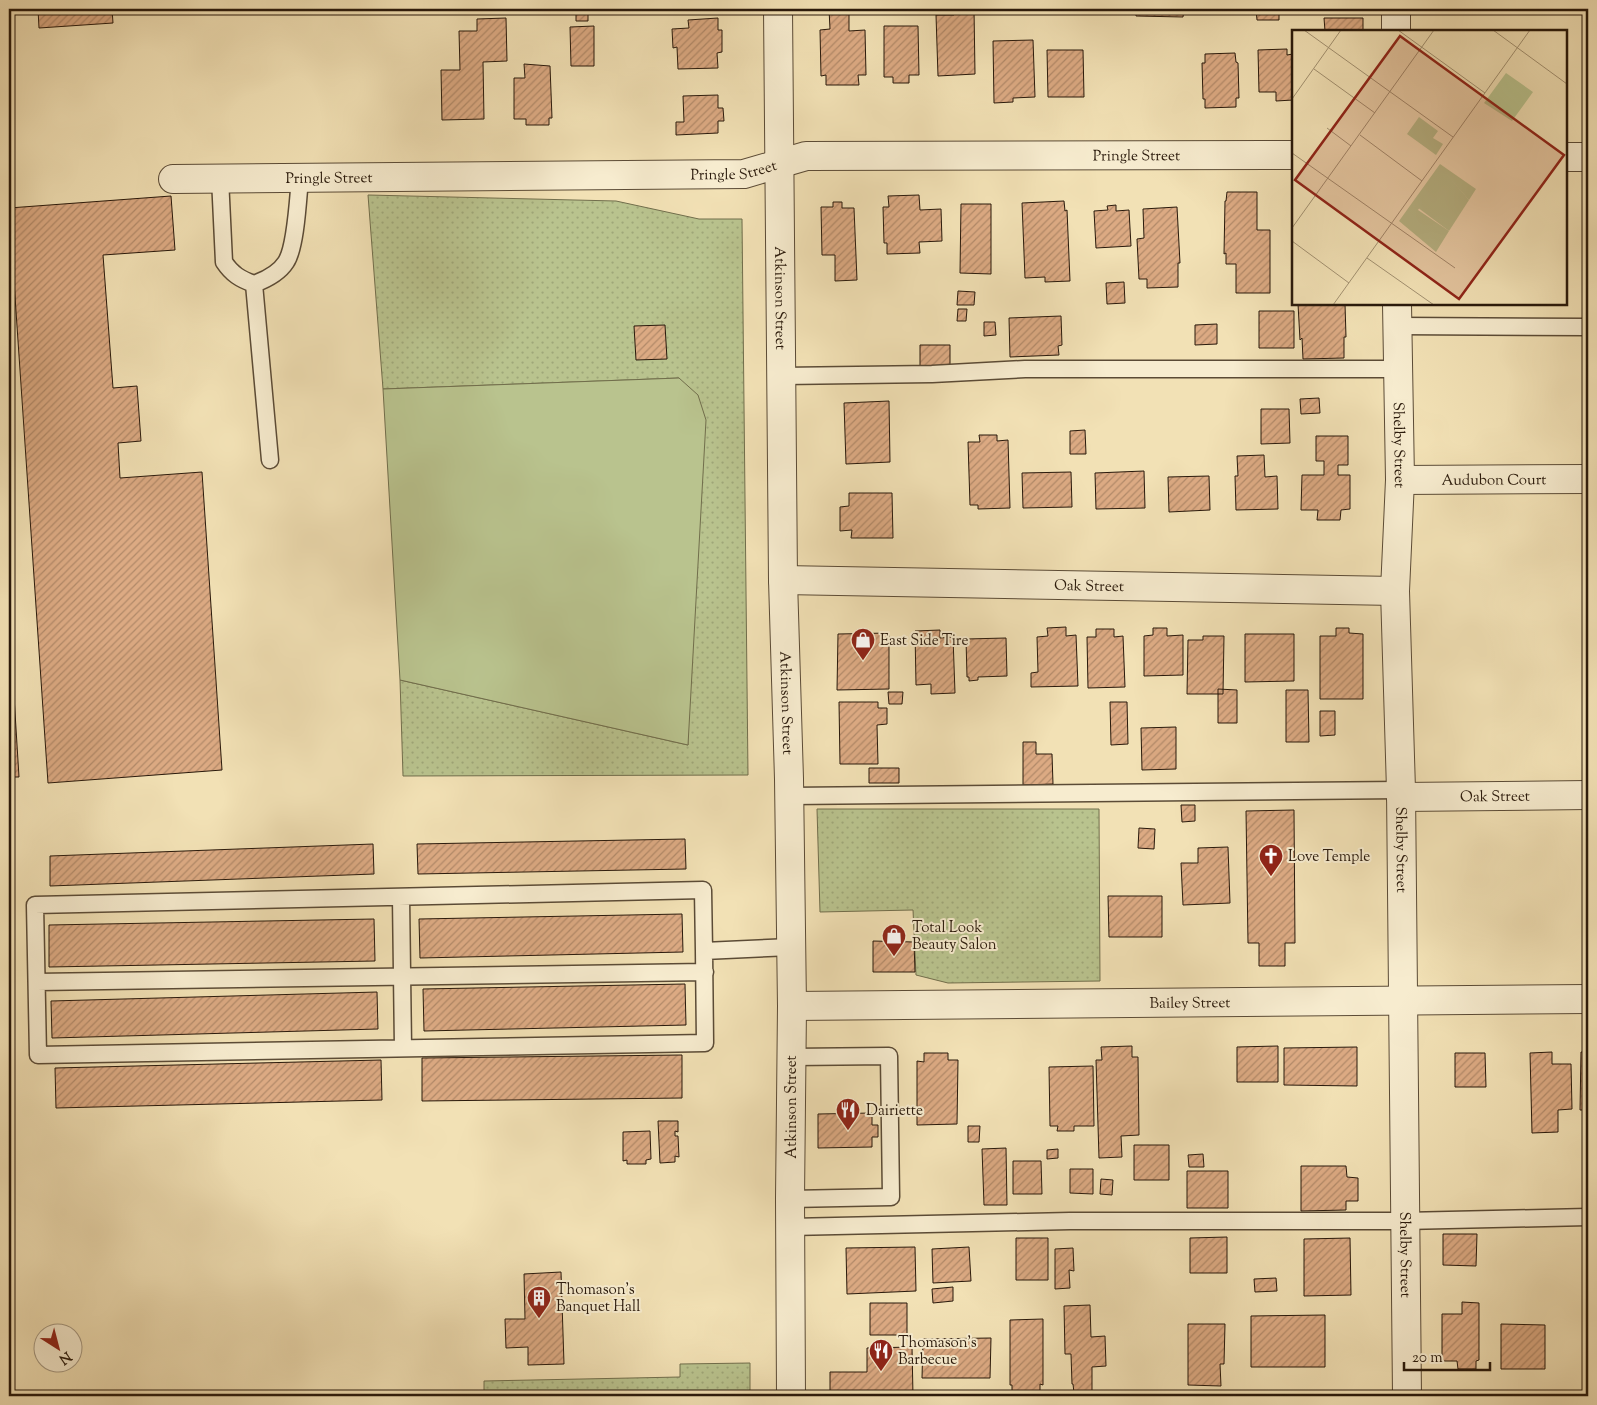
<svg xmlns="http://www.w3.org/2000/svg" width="1597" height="1405" viewBox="0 0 1597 1405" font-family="'Sorts Mill Goudy',serif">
<defs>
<pattern id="grass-dots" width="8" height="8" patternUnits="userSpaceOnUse" patternTransform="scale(1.25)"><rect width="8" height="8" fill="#b9c38e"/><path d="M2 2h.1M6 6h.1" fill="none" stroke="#9fa779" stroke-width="1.8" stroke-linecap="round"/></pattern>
<pattern id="building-hatch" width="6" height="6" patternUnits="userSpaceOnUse" patternTransform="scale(1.25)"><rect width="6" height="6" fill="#dcaa83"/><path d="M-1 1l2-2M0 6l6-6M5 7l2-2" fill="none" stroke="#b28a69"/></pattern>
</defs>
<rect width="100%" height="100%" fill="#f2e1b5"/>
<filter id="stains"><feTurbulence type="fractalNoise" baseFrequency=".004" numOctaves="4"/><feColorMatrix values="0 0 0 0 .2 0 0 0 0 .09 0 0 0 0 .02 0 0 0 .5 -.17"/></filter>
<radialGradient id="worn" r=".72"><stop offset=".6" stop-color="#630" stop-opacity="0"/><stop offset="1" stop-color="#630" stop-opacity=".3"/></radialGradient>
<path fill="url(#grass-dots)" stroke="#716e4c" d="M368 195 616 201 699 219H742L748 775 403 776 400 680 688 745 679 378 383 389Z
M817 809H1099L1100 981 948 983 916 975 913 910 820 912Z
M750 1363V1396H484V1381L680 1377V1364Z"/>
<path fill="#b9c38e" stroke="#716e4c" d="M679 378 698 395 706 420 688 745 400 680 383 389Z"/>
<path fill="url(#building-hatch)" stroke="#29190b" d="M38 9H112L113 23 39 28Z
M576 9H588V21H576Z
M829 9H859V14H849V31L865 30 866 75H858L859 85H826V75L821 76 820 30 830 29Z
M954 9H974L975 74 938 76 936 15H954Z
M1136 9H1184L1183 17 1136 16Z
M1256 9H1279V20H1257Z
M506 18 507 61 483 62 484 119 442 120 441 70H460L459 31H477V19Z
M718 18V30H722V52L717 53 718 68 678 69 677 47 673 48 672 29 689 28 688 20Z
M1324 18H1363V31H1325Z
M594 26V66H571L570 27Z
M884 26H918L919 75H909V83H893V77H884Z
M1033 40 1035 97 1013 98V102L994 103 993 41Z
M1287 49V55L1293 54V100L1276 101V92H1259L1258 50Z
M1047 50H1083L1084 97H1048Z
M1235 53 1236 62 1238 63 1239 98H1236V107L1205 108V99H1203L1202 63H1205V54Z
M524 64 550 66 552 118H549V125H526V119H514V78H525Z
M718 95V108H723L724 121H718V133L676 135V122H684L683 96Z
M1227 192H1257V230H1270V293H1236V264H1226V253L1224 254 1225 201H1226Z
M919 195 920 210 941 209 942 241 919 242 920 253 887 254V243H884L883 207H889L888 196Z
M171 196 175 250 103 255 113 388 137 386 141 441 118 443 120 478 202 472 222 770 48 783 9 208Z
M1064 201 1065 211 1067 210 1070 281 1045 282V277L1025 278 1022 203Z
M833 202H842V208H854L857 280 835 281V255H822L821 207H833Z
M961 204H991V274L960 273Z
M1116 205V211L1129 210 1131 246 1096 248 1094 211 1108 210 1107 206Z
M1177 207 1180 263H1178V287L1147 288V279H1139L1137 239 1144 238 1143 209Z
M1124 282 1125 303 1107 304 1106 283Z
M958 291 975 292 974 305H957Z
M1298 304H1345L1346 337H1344V358L1303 359 1302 338 1300 340Z
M958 309H967L966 321H957Z
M1259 311H1294V348H1259Z
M1061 316 1062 345 1058 346 1059 355 1010 357 1009 318Z
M984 322H995L996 335 984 336Z
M1217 324V344L1195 345V325Z
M665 325 667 359 636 360 634 326Z
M920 345H950V367H920Z
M1319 398 1320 413 1301 414 1300 399Z
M889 401 890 462 846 464 844 403Z
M1261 409H1289L1290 443 1261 444Z
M1085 430 1086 454H1070V431Z
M979 435H997V441L1008 440 1010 508 978 509V505H970L968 442H980Z
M1316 436H1348V465H1338V475H1350V509L1341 510 1340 520H1317L1318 510H1301L1302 475H1324V461H1316Z
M1264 455 1265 477 1277 476 1278 509 1236 510 1235 476H1238L1237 456Z
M1144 471 1145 508 1096 509 1095 473Z
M1071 472 1072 507 1023 508 1022 473Z
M1209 476 1210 510 1169 512 1168 477Z
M849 493H892L893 538H851L852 530 840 531V507L849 506Z
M9 615 19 777H9Z
M1066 627V636L1076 635 1078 686 1031 687V673L1038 672 1037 637 1048 636 1047 628Z
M1153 628H1167V636L1183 635V675L1144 676V636L1153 635Z
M1336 628H1349V633L1363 634V699H1320V636H1336Z
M1096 629H1114V637L1123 636 1125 687 1088 688 1087 637H1096Z
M940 630V638L953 637 955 693 931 694V684L916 685 915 631Z
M889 633V689L837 690 838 634Z
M1245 634H1294V681L1245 682Z
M1203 636H1224L1223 694H1187L1188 640H1203Z
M1006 638 1007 676 978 677V680L969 681V677H967L966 639Z
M1218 689 1237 690V723H1218Z
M1286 690H1308L1309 742H1286Z
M888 692H903L902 704H889Z
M839 702H878V708H887V724L877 725 878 764H840Z
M1110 702H1127L1128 744 1111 745Z
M1320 711H1335V735L1320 736Z
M1176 727V769L1142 770 1141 728Z
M1023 742H1036V754H1052L1053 784 1023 785Z
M869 768H899V783H869Z
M1181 805H1195V821L1182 822Z
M1294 810 1295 943H1285V966H1259V943H1248L1246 811Z
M1139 828 1155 829 1154 849 1138 848Z
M685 839 686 869 418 874 417 844Z
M373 844 374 874 50 886V856Z
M1228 847 1230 903 1183 905 1181 863H1198V848Z
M1108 896H1162V937H1109Z
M682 914 683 952 420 958 419 919Z
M374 919 375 961 49 967V925Z
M873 941 914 942 915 972H873Z
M685 984 686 1025 424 1031 423 989Z
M377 992 378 1029 52 1038 51 1001Z
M1132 1046V1057H1138L1139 1135 1121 1136 1122 1157 1099 1158 1096 1060H1102L1101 1047Z
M1278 1046V1082H1237V1047Z
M1357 1047V1086L1284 1085V1048Z
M1552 1052V1064H1571L1572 1109 1558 1110V1132L1532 1133 1530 1053Z
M1581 1052H1588V1118H1587L1586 1110H1580Z
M924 1053H948V1060H958L957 1124 917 1125V1061L924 1062Z
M1455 1053H1485L1486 1087H1455Z
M682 1055V1098L422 1101V1058Z
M381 1060 382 1100 56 1108 55 1068Z
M1093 1066 1094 1126H1074V1131H1057L1058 1126H1050L1049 1067Z
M872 1113V1125H878V1137H872V1147L818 1148V1114Z
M658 1121H678V1132L675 1131V1136H678L679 1157 675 1156V1162L660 1163Z
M968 1126H980L979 1142H968Z
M650 1131 651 1159 646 1160V1164H627V1160L623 1161V1132Z
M1134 1145H1169V1180H1134Z
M1006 1148 1007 1205H984L982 1149Z
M1058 1149V1158L1047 1159V1150Z
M1203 1154 1204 1167H1189L1188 1155Z
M1013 1161H1041L1042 1194H1013Z
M1301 1166H1346L1347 1177 1358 1178V1201H1346V1210L1301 1211Z
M1070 1169H1093V1194L1070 1193Z
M1187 1171H1228V1208H1187Z
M1101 1179 1113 1180 1112 1195 1100 1194Z
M1443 1234H1477L1476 1266 1443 1265Z
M1227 1237V1273H1190V1238Z
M1016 1238H1048V1280H1016Z
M1350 1238 1351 1295 1304 1296V1239Z
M915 1247 916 1291 847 1294 846 1248Z
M969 1247 971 1281 933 1283 932 1249Z
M1073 1248 1074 1271 1069 1270 1070 1288 1055 1289V1249Z
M561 1272 564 1364 528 1365V1347L506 1348 505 1319H525L524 1274Z
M1276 1278 1277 1291 1255 1292 1254 1279Z
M953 1287V1301L933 1303 932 1289Z
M1462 1302 1479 1303V1360L1476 1361V1369H1458L1457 1361H1442V1314H1462Z
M870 1303H907V1335H870Z
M1090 1305 1091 1337 1105 1336 1106 1366 1092 1367V1392L1074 1393 1073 1384H1072L1071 1354H1065L1064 1306Z
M1325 1315V1367H1251V1316Z
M1043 1319V1385L1040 1384V1393H1012V1385H1010V1320Z
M1188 1324H1225L1224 1364H1220L1221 1386 1188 1385Z
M1501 1324 1545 1325V1369H1501Z
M991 1338 990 1378H922L923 1339Z
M912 1347 913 1396H830V1372H867V1348Z"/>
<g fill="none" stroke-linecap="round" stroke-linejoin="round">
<defs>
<path id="service" d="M220 178 224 262C232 274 240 279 254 284L270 460
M254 284C265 280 279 273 286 262 296 247 298 198 300 178
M1397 326 1588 327
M782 376 932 374 1025 369H1398
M789 796 1401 790
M401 897 403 1048
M704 951 705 1043 38 1055 35 905 703 890 704 951 791 947
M37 982 705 972
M790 1199 891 1197 889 1056 791 1057
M790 1227 1070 1221H1404L1588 1217"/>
<g id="minor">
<path d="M1396 9V31"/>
<path d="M1566 157H1588"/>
<path id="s1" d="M173 179 744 174 806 156 1293 155"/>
<path id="s2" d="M1397 304 1400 480 1395 591 1401 790 1407 1396"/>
<path id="s3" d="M1400 480 1588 479"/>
<path id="s4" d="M783 580 1395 591"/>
<path id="s5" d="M1401 797 1588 795"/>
<path id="s6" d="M792 1006 1588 999"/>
</g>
<g id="tertiary">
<path id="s7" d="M778 9 783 580 789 779 792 1006 790 1199 791 1396"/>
</g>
</defs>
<use href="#service" stroke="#5b4b36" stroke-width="19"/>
<use href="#minor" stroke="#5b4b36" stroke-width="30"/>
<use href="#tertiary" stroke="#5b4b36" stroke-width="30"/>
<use href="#service" stroke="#f7eccf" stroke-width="16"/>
<use href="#minor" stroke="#f7eccf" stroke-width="28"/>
<use href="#tertiary" stroke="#f7eccf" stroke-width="28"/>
</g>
<defs>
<symbol id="shop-pin" viewBox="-11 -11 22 30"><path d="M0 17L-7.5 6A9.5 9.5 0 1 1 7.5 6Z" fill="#8f2418" stroke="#f7eccf"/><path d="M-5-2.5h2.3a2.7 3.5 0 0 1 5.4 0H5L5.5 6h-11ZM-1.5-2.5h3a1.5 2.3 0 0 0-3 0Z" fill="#fff"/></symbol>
<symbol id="church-pin" viewBox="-11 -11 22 30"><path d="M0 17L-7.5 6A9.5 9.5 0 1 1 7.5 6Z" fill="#8f2418" stroke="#f7eccf"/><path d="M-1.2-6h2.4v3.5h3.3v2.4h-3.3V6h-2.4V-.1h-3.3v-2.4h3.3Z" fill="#fff"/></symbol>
<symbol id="restaurant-pin" viewBox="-11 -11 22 30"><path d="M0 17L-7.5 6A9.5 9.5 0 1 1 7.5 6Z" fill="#8f2418" stroke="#f7eccf"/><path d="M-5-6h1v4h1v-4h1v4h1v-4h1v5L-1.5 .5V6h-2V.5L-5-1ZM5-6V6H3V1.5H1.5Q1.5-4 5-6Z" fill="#fff"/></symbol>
<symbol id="building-pin" viewBox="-11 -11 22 30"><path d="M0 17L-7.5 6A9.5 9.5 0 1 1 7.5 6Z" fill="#8f2418" stroke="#f7eccf"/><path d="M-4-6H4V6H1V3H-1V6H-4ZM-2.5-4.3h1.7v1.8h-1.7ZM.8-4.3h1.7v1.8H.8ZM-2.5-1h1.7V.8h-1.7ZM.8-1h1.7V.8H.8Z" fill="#fff"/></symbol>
</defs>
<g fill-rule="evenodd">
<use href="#shop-pin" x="849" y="626" width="28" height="38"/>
<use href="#church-pin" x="1257" y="842" width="28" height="38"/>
<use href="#shop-pin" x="880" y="922" width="28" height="38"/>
<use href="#restaurant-pin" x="834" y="1096" width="28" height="38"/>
<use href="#building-pin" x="525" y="1284" width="28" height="38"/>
<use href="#restaurant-pin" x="867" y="1337" width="28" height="38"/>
</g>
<g text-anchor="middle" stroke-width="4" stroke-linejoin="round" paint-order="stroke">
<g font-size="15" fill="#29190b" stroke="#f7eccf">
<text dy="5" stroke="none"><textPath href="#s1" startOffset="966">Pringle Street</textPath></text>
<text dy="5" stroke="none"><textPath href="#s1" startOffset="561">Pringle Street</textPath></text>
<text dy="5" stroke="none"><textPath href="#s1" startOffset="156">Pringle Street</textPath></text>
<text dy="5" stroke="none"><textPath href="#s7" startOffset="289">Atkinson Street</textPath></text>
<text dy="5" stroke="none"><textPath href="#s2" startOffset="141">Shelby Street</textPath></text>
<text dy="5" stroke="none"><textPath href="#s3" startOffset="94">Audubon Court</textPath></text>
<text dy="5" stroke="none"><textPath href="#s4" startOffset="306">Oak Street</textPath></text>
<text dy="5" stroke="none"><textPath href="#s7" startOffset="694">Atkinson Street</textPath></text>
<text dy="5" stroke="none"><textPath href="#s5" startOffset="94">Oak Street</textPath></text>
<text dy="5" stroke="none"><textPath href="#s2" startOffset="546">Shelby Street</textPath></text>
<text dy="5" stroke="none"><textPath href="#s6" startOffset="398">Bailey Street</textPath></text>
<text transform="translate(791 1107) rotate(-90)" y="5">Atkinson Street</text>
<text dy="5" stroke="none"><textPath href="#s2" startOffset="951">Shelby Street</textPath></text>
</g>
<g font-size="15" fill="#29190b" stroke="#f7eccf" text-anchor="start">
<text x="880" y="645">East Side Tire</text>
<text x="1288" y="861">Love Temple</text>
<text x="912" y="932">Total Look<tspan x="912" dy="17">Beauty Salon</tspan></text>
<text x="866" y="1115">Dairiette</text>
<text x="556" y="1294">Thomason's<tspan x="556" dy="17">Banquet Hall</tspan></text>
<text x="898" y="1347">Thomason's<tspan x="898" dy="17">Barbecue</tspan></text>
</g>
</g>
<g transform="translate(1292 30)">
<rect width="275" height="275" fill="#f2e1b5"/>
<path d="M214 43 241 62 220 91 192 73ZM127 87 146 101 141 108 151 114 144 125 115 104ZM148 134 184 159 177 170 152 142 126 180 157 201 144 222 107 191Z" fill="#b9c38e"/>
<path d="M152 141 177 170 157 201 125 177Z" fill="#b9c38e"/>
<path fill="none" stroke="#a29171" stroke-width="1" d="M12 0 161 107M106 0 193 63M201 0 275 54M22 39 83 83M0 69 49 0M35 98 59 116M68 105 130 151M0 123 163 238M0 198 142 0M0 211 57 253M75 228 142 275M41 275 238 0"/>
<path fill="#8f2418" fill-opacity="0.15" stroke="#8f2418" stroke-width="2.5" d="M108 6 272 125 167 269 3 150Z"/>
<rect width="275" height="275" fill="none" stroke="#29190b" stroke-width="2.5"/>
</g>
<rect width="1597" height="1405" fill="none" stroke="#f2e1b5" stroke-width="30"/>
<rect x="10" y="10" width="1577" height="1385" fill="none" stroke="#29190b" stroke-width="2.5"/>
<rect x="15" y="15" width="1567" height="1375" fill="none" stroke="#29190b"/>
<g transform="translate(58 1348) rotate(144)"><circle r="24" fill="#f7eccf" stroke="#a59881"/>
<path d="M0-4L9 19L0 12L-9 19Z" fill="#8f2418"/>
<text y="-8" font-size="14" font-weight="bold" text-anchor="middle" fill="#29190b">N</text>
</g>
<path d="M1404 1362v8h86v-8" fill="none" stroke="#29190b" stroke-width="2.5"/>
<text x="1412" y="1362" font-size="15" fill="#29190b" stroke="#f7eccf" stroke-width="4" paint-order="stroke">20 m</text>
<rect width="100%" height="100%" filter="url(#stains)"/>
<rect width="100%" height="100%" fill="url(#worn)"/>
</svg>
